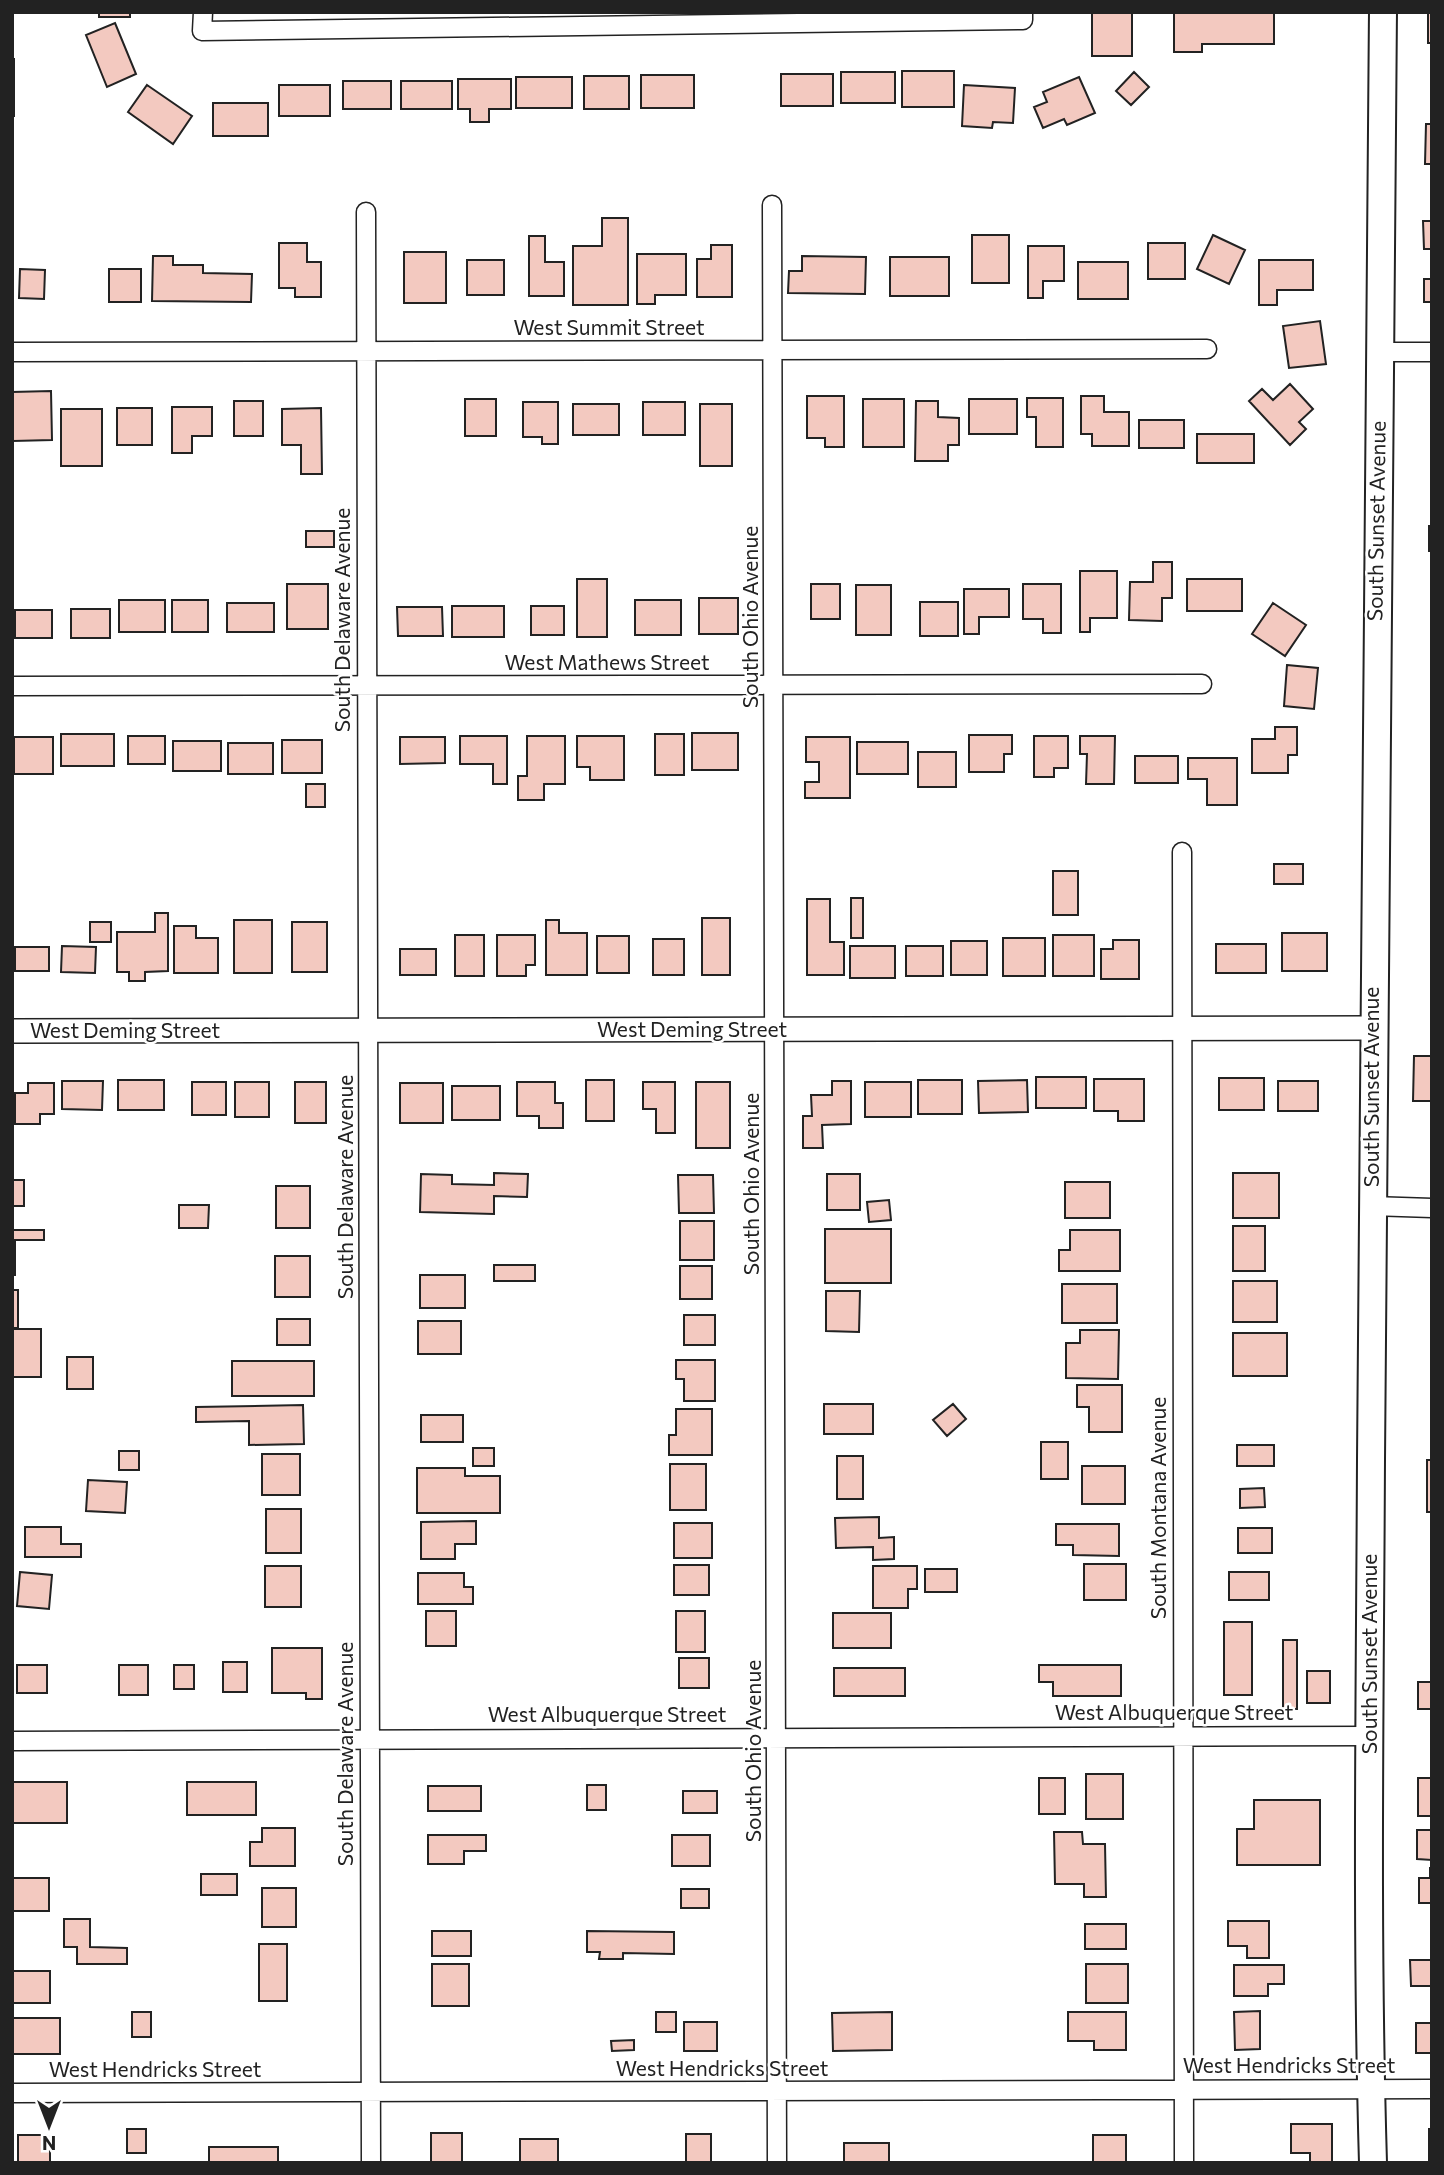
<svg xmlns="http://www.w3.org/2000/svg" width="1444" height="2175" viewBox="0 0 1444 2175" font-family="Commissioner,sans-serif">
<rect width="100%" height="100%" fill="#fff"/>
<path fill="#f3c9c0" stroke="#222" stroke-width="2" d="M99 12H130V17H99Z
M1092 12H1132V56H1092Z
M1174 12H1274V44H1202V52H1174Z
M1428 13H1432V43H1428Z
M115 23 136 74 107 87 86 35Z
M12 59H14V116H12Z
M902 71H954V107H902Z
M841 72H895V103H841Z
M1134 72 1149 87 1131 105 1116 91Z
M781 74H833V106H781Z
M641 75H694V108H641Z
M584 76H629V109H584Z
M516 77H572V108H516Z
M1079 77 1095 113 1067 125 1064 119 1043 128 1034 107 1047 102 1043 92Z
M458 79H511V109H489V122H470V109H458Z
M343 81H391V109H343Z
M401 81H452V109H401Z
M147 85 192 116 173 144 128 112Z
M279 85H330V116H279Z
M964 85 1015 88 1013 123 993 122 992 128 962 126Z
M213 103H268V136H213Z
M1426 124H1432V164H1425Z
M602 218H628V305H573V246H602Z
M1423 221H1432V249H1424Z
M972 235H1009V283H972Z
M1213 235 1245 250 1229 284 1197 269Z
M529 236H545V262H564V296H529Z
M279 243H307V262H321V297H295V288H279Z
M1148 243H1185V279H1148Z
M711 245H732V297H697V259H711Z
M1028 246H1064V281H1043V298H1028Z
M404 252H446V303H404Z
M637 254H686V295H655V304H637Z
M153 256H173V265H203V273L252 274 251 302 152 301Z
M802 256 866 257 865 294 788 293 789 271H802Z
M890 257H949V296H890Z
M467 260H504V295H467Z
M1259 260H1313V290H1277V305H1259Z
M1078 262H1128V299H1078Z
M20 269 45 270 44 299 19 298Z
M109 269H141V302H109Z
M1424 279H1432V302H1424Z
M1320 321 1326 364 1289 368 1283 326Z
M1290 384 1313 409 1299 422 1306 429 1290 445 1249 401 1262 389 1273 400Z
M51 391 52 440 13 441 12 392Z
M807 396H844V447H825V438H807Z
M1081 396H1104V412H1129V446H1092V434H1081Z
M1027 398H1063V447H1036V417H1027Z
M465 399H496V436H465Z
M863 399H904V447H863Z
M969 399H1017V434H969Z
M234 401H263V436H234Z
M916 401H938V417L959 418V445H948V461H915Z
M523 402H558V444H542V437H523Z
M643 402H685V435H643Z
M573 404H619V435H573Z
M700 404H732V466H700Z
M172 407H212V436H192V453H172Z
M117 408H152V445H117Z
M321 408 322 474H301V445H282V409Z
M61 409H102V466H61Z
M1139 420H1184V448H1139Z
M1197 434H1254V463H1197Z
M1429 526H1432V551H1429Z
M306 531H334V547H306Z
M1153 562H1172V598H1162V621L1129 620 1130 582H1153Z
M1080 571H1117V618H1090V632H1080Z
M577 579H607V637H577Z
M1187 579H1242V611H1187Z
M287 584H328V629H287Z
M811 584H840V619H811Z
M1023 584H1061V633H1043V619H1023Z
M856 585H891V635H856Z
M964 589H1009V617H979V634H964Z
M699 598H738V634H699Z
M119 600H165V632H119Z
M172 600H208V632H172Z
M635 600H681V635H635Z
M920 602H958V636H920Z
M227 603H274V632H227Z
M1273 603 1306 625 1285 656 1252 634Z
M452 606H504V637H452Z
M531 606H564V635H531Z
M397 607H442L443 636H398Z
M71 609H110V638H71Z
M15 610H52V638H15Z
M1287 665 1318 668 1314 709 1284 706Z
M1275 727H1297V755H1288V773H1252V739H1275Z
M692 733H738V770H692Z
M61 734H114V766H61Z
M655 734H684V775H655Z
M969 735H1012V754H1004V772H969Z
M128 736H165V764H128Z
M460 736H507V784H493V764H460Z
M527 736H565V784H544V800H518V776H527Z
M577 736H624V780H590V767H577Z
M1034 736H1068V768H1054V777H1034Z
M1080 736H1115L1114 784H1086L1087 754H1080Z
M14 737H53V774H14Z
M400 737H445V763L400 764Z
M806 737H850V798H805V782H819V762H806Z
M282 740H322V773H282Z
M173 741H221V771H173Z
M857 742H908V774H857Z
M228 743H273V774H228Z
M918 752H956V787H918Z
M1135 756H1178V783H1135Z
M1188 758H1237V805H1207V779H1188Z
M306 784H325V807H306Z
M1274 864H1303V884H1274Z
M1053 871H1078V915H1053Z
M851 898H863V938H851Z
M807 899H830V942H844V975H807Z
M155 913H168V971L145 972V981H129V972H117V932H155Z
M702 918H730V975H702Z
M234 920H272V973H234Z
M546 920H559V933H587V975H546Z
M90 922H111V942H90Z
M292 922H327V972H292Z
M174 926H196V938H218V973H174Z
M1282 933H1327V971H1282Z
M455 935H484V976H455Z
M497 935H535V965H526V976H497Z
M1053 935H1094V976H1053Z
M597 936H629V973H597Z
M1003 938H1045V976H1003Z
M653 939H684V975H653Z
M1113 940H1139V979H1101V949H1113Z
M951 941H987V975H951Z
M1216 944H1266V973H1216Z
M62 946 96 947 95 973 61 972Z
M850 946H895V978H850Z
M906 946H943V976H906Z
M15 947H49V971H15Z
M400 949H436V975H400Z
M1414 1056H1432V1101H1413Z
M1036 1077H1086V1108H1036Z
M1219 1078H1264V1110H1219Z
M1094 1079H1144V1121H1118V1111H1094Z
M118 1080H164V1110H118Z
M586 1080H614V1121H586Z
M918 1080H962V1114H918Z
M1027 1080 1028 1112 979 1113 978 1081Z
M62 1081H103L102 1110 62 1109Z
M832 1081H851V1124L822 1125 823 1148H803V1116H812L811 1095H832Z
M1278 1081H1318V1111H1278Z
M192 1082H226V1115H192Z
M235 1082H269V1117H235Z
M295 1082H326V1123H295Z
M517 1082H555V1103H563V1128H539V1116H517Z
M643 1082H675V1133H656V1109H643Z
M696 1082H730V1148H696Z
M865 1082H911V1117H865Z
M28 1083H54V1114H40V1124H15V1093H28Z
M400 1083H443V1123H400Z
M452 1086H500V1120H452Z
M494 1173 528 1174 527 1197 494 1196V1214L420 1212 421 1174 452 1175V1184L494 1185Z
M1233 1173H1279V1218H1233Z
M827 1174H860V1210H827Z
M678 1175H713L714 1213H679Z
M12 1180H24V1206H12Z
M1065 1182H1110V1218H1065Z
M276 1186H310V1228H276Z
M889 1200 891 1220 869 1222 867 1202Z
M179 1205H209L208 1228H179Z
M680 1221H714V1260H680Z
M1233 1226H1265V1271H1233Z
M825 1229H891V1283H825Z
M12 1230H44V1240H15V1275H12Z
M1070 1230H1120V1271H1059V1250H1070Z
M275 1256H310V1297H275Z
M494 1265H535V1281H494Z
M680 1266H712V1299H680Z
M420 1275H465V1308H420Z
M1233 1281H1277V1322H1233Z
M1062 1284H1117V1323H1062Z
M12 1290H18V1328H12Z
M826 1291H860L859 1332 826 1331Z
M684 1315H715V1345H684Z
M277 1319H310V1345H277Z
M418 1321H461V1354H418Z
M13 1329H41V1377H12Z
M1080 1330H1119L1118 1379 1066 1378V1343H1080Z
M1233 1333H1287V1376H1233Z
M67 1357H93V1389H67Z
M676 1360H715V1401H684V1379H676Z
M232 1361H314V1396H232Z
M1077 1385H1122V1432H1089V1407H1077Z
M824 1404H873V1434H824Z
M953 1404 966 1419 947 1436 933 1420Z
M303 1405 304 1444 249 1445V1421L196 1422V1407Z
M676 1409H712V1455H669V1435H676Z
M421 1415H463V1442H421Z
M1041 1442H1068V1479H1041Z
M1237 1445H1274V1466H1237Z
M473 1448H494V1466H473Z
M119 1451H139V1470H119Z
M262 1454H300V1495H262Z
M837 1456H863V1499H837Z
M1427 1460H1432V1512H1427Z
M670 1464H706V1510H670Z
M1082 1466H1125V1504H1082Z
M417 1468H465V1476H500V1513H417Z
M88 1480 127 1482 125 1513 86 1511Z
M1264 1488 1265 1507 1240 1508V1489Z
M266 1509H301V1553H266Z
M879 1517V1538L894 1537V1559L873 1560V1547L836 1548 835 1518Z
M476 1521V1544H455V1559H421V1522Z
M674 1523H712V1558H674Z
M1056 1524H1119V1556L1073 1555V1545H1056Z
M25 1527H61V1544H81V1557H25Z
M1238 1528H1272V1553H1238Z
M1084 1564H1126V1600H1084Z
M674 1565H709V1595H674Z
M265 1566H301V1607H265Z
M873 1566H917V1589H908V1608H873Z
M925 1569H957V1592H925Z
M20 1572 52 1575 49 1609 17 1606Z
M1229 1572H1269V1600H1229Z
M418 1573H464V1587H473V1604H418Z
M426 1611H456V1646H426Z
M676 1611H705V1652H676Z
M833 1613H891V1648H833Z
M1224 1622H1252V1695H1224Z
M1283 1640H1297V1709H1283Z
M272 1648H322V1699H306V1693H272Z
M679 1658H709V1688H679Z
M223 1662H247V1692H223Z
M17 1665H47V1693H17Z
M119 1665H148V1695H119Z
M174 1665H194V1689H174Z
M1039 1665H1121V1696H1053V1682H1039Z
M834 1668H905V1696H834Z
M1307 1671H1330V1703H1307Z
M1418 1682H1432V1709H1418Z
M1086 1774H1123V1819H1086Z
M1039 1778H1065V1814H1039Z
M1418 1778H1432V1816H1418Z
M12 1782H67V1823H12Z
M187 1782H256V1815H187Z
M587 1785H606V1810H587Z
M428 1786H481V1811H428Z
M683 1791H717V1813H683Z
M1254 1800H1320V1865H1237V1829H1254Z
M262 1828H295V1866H250V1842H262Z
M1417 1830H1432V1860L1417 1859Z
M1054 1832H1082L1083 1844H1105L1106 1897H1084V1884H1055Z
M428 1835H486V1851H464V1864H428Z
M672 1835H710V1866H672Z
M1430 1868H1432V1903H1419V1878H1430Z
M201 1874H237V1895H201Z
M12 1878H49V1911H12Z
M262 1888H296V1927H262Z
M681 1889H709V1908H681Z
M64 1919H90V1947L127 1948V1964H77V1947H64Z
M1228 1921H1269V1958H1247V1946H1228Z
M1085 1924H1126V1949H1085Z
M432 1931H471V1956H432Z
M587 1931 674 1932V1954L623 1953V1959H599L600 1952H587Z
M259 1944H287V2001H259Z
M1410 1960H1432V1986H1411Z
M432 1964H469V2006H432Z
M1086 1964H1128V2003H1086Z
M1234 1965H1284V1984H1268V1996H1234Z
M13 1971H50V2003H13Z
M1260 2011V2049L1235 2050 1234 2012Z
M132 2012H151V2037H132Z
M656 2012H676V2032H656Z
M892 2012V2050L833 2051 832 2013Z
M1068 2012H1126V2050H1094V2041H1068Z
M12 2018H60V2054H12Z
M684 2022H717V2051H684Z
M1416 2023H1432V2053H1416Z
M634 2040V2050L612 2051 611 2041Z
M1291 2124H1332V2163H1310V2153H1291Z
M127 2129H146V2153H127Z
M1429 2129H1432V2163H1429Z
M431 2133H462V2163H431Z
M686 2134H711V2162H686Z
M18 2135H50V2162H18Z
M1093 2135H1126V2163H1093Z
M520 2139H558V2163H520Z
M844 2143H889V2163H844Z
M209 2147H278V2163H209Z"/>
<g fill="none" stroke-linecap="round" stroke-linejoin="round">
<defs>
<path id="minor" d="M203 12 202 31C476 26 750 26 1023 20V12
M772 205 777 2163
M366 212 371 2163
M12 352 1207 349
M1379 352H1432
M12 686 1202 684
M1182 852 1184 2163
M1371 1206 1432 1208
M12 1741 1370 1736
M12 2093 1432 2089"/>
<path id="tertiary" d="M12 1031 1372 1028"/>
<path id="secondary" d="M1373 2163C1366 1929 1370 1694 1371 1460 1372 978 1378 495 1383 12"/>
</defs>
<use href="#minor" stroke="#222" stroke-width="21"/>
<use href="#tertiary" stroke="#222" stroke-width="26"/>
<use href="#secondary" stroke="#222" stroke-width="30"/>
<use href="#minor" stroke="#fff" stroke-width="18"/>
<use href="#tertiary" stroke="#fff" stroke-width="23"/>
<use href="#secondary" stroke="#fff" stroke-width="26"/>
</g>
<g text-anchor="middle" stroke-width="5" stroke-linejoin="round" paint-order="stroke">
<g font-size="21" fill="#222" stroke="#fff">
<text x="609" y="335">West Summit Street</text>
<text transform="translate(1377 521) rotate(-89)" y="7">South Sunset Avenue</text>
<text transform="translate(751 617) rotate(-90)" y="7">South Ohio Avenue</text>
<text transform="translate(343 620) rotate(-90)" y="7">South Delaware Avenue</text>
<text x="607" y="670">West Mathews Street</text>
<text x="692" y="1037">West Deming Street</text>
<text x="125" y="1038">West Deming Street</text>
<text transform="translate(1372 1087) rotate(-90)" y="7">South Sunset Avenue</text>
<text transform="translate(752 1184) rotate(-90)" y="7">South Ohio Avenue</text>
<text transform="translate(346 1187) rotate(-90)" y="7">South Delaware Avenue</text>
<text transform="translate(1159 1508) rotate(-90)" y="7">South Montana Avenue</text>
<text transform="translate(1370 1654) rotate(-90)" y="7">South Sunset Avenue</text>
<text x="1174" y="1720">West Albuquerque Street</text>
<text x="607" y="1722">West Albuquerque Street</text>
<text transform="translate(754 1751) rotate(-90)" y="7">South Ohio Avenue</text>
<text transform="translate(346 1754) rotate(-90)" y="7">South Delaware Avenue</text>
<text x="1289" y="2073">West Hendricks Street</text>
<text x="722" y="2076">West Hendricks Street</text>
<text x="155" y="2077">West Hendricks Street</text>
</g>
</g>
<rect width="1444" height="2175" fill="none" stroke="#222222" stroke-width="28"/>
<g transform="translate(49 2126) rotate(180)" stroke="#ffffff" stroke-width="5" paint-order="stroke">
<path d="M0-5L12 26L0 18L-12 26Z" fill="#222222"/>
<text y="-10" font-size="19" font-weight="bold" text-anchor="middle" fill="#222222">N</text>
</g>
</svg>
